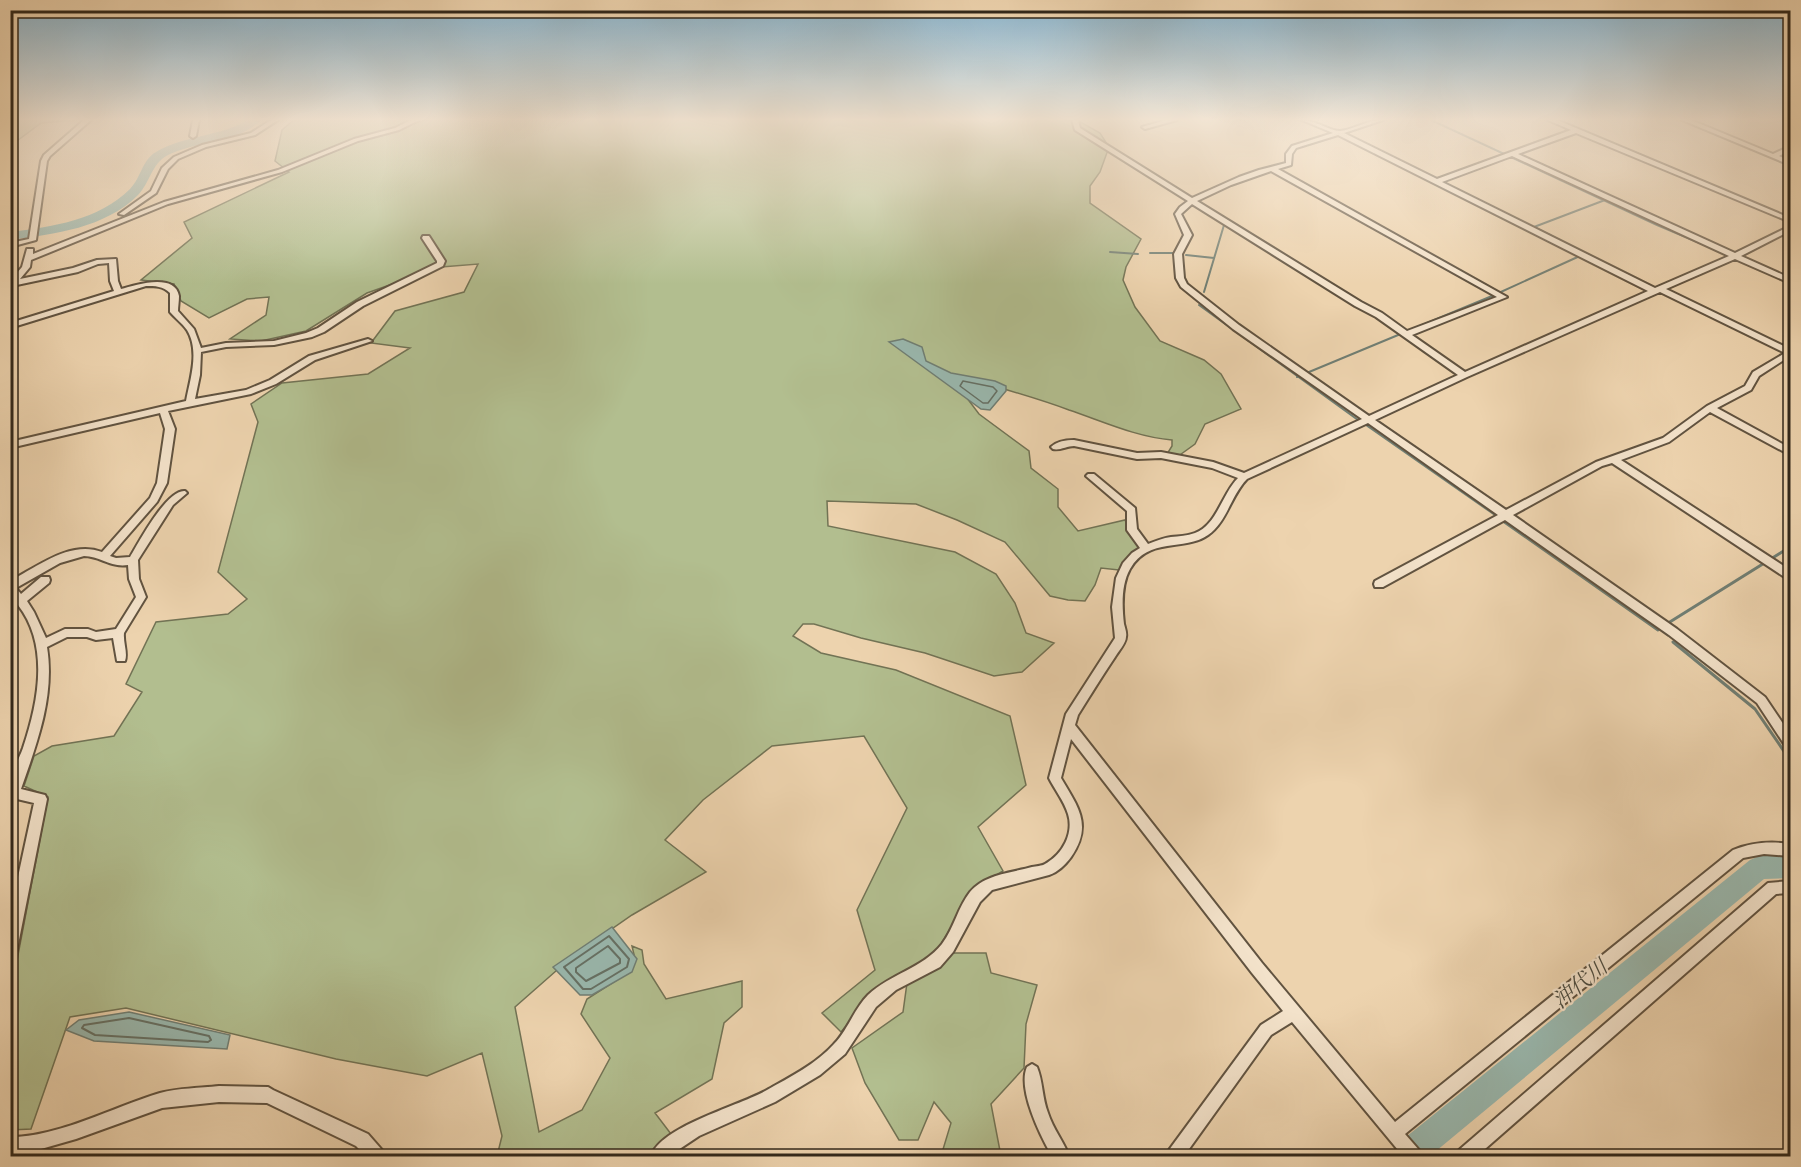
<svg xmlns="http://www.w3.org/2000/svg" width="1801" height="1167" viewBox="0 0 1801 1167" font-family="'Libre Caslon Text','Noto Serif JP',serif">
<rect width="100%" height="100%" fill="#edd3ae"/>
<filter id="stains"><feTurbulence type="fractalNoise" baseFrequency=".00333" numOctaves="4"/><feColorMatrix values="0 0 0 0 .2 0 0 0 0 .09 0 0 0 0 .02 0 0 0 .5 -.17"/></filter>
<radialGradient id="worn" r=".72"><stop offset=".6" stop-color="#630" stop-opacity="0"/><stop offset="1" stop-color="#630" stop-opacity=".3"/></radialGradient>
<path fill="#b2be8f" stroke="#727355" stroke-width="1.5" d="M11 120H76L41 123 17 141 11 161Z
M294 120H1077L1100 133 1109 147 1100 172 1090 186V203L1141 239 1126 267 1123 280 1135 307 1160 341 1204 360 1221 374 1241 409 1205 424 1195 444 1177 457 1167 454 1172 446V440C1136 437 1102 421 1069 410 1034 397 998 387 962 377L957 385 979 414 1029 451 1031 468 1058 489V507L1078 531 1125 520 1130 532 1141 547 1119 570 1101 568 1095 585 1085 601 1068 600 1050 596 1005 542 957 520 916 504 827 501 828 526 955 552 996 574 1015 603 1026 633 1054 643 1022 672 994 676 925 653 861 638 814 624H803L793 636 821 653 896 670 1010 716 1026 785 978 827 1003 871 976 887 931 960 876 990 841 1032 822 1013 875 970 857 910 907 808 864 736 772 746 703 800 665 840 706 872 632 915 573 956 515 1007 539 1132 582 1110 610 1058 581 1014 587 999 631 971 635 959 632 946 642 950 644 964 666 999 742 981V1007L724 1023 712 1079 655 1113 671 1134 653 1156H497L502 1136 482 1053 427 1076 336 1059 126 1008 70 1017 31 1129 11 1130V992L48 797 24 786 34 756 52 746 114 736 142 692 126 684 156 622 228 614 247 599 218 572 258 422 251 404 282 383 368 374 410 348 371 343 395 311 464 292 478 264 441 267 367 293 306 331 261 341 230 339 266 315 269 297 247 299 209 318 181 301 174 284 141 280 192 238 184 222 289 172 275 161 282 130Z
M952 953H986L991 973 1037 985 1026 1024 1024 1068 991 1104 1001 1156H941L951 1123 934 1102 918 1140H899L865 1083 852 1048 903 1012 907 983 935 968Z"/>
<path fill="#99b7ad" stroke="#707e73" stroke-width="1.5" d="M903 339 922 347 926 361 951 373 995 381 1006 386V391L990 410 981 409 889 342Z
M612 927 637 959 632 972 592 995H580L553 967Z
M129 1012 230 1035 227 1049 94 1041 66 1030 79 1020Z"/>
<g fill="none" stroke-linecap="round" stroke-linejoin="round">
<path stroke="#667064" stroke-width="1.5" d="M963 381 993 387 997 391 988 403H983L960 386Z"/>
<path stroke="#667064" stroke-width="2" d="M609 936 629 959 627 967 591 989H583L564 967Z
M608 946 620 959V963L586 981 576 972V968Z
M129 1018 209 1036 211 1040 208 1042 95 1035 82 1028 84 1025Z"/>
<path stroke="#707e73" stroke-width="2" d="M1431 120 1657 225 1721 252
M1127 163 1138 170
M1143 173 1157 181
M1688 175 1790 218
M1163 184 1185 199
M1605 200 1534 227 1658 290
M1110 252 1138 254
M1150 253H1174
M1186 255 1214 258
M1204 292 1224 225 1221 221
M1199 305 1358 420
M1297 377 1492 296 1582 255
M1366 425 1495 515"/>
<path stroke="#707e73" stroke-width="3" d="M1503 521 1658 630
M1665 625 1790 547
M1673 642 1755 709 1790 760"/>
<path stroke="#707e73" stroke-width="4" d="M1789 848 1790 838
M1790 855V867"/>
<path fill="#99b7ad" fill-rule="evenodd" d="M248 120H261C239 143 196 141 168 155 151 164 150 183 138 195 105 228 55 234 10 240V232C52 227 99 220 130 189 141 178 142 160 156 152 184 135 220 137 248 120Z
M1759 856H1790V878L1764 879 1430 1156H1392L1396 1145 1750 860Z"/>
<defs>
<path id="minor" d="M84 120H91L50 156 47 161 36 240 10 247V243L29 239 41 161 44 155Z
M193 120H199L196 136 193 138 190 136Z
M271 120H278L255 135 206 147 178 159 168 169 156 193 124 215 119 214 151 191 162 168 174 157 202 145 251 133Z
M411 120H419L399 130 358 141 282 172 168 204 31 260 30 267 20 279 73 268 97 260 116 259 118 281 121 289C135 285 175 272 179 296 179 301 178 307 178 311L194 329 201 348 226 343 274 341 306 333 318 328 357 302 437 263V261L422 238 423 236H429L445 261 443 266 363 306 324 332 312 337 274 345 226 347 201 352 200 375 195 399 246 390 270 380 309 356 368 339 372 341 315 360 276 384 251 394 168 411 175 429 167 483 157 502 110 556 116 558 130 557C139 542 167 489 185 491L187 493 173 505 138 560 139 579 146 597 124 633C123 643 128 653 125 661H117L113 638 96 640 87 637H67L47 647C55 696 37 743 21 789L45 795 47 799 17 950 15 955 10 957V914L34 803 17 799 14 805 10 806C10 799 9 790 10 783 12 771 19 759 23 748 38 703 50 646 18 605L10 608V600L13 599 10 596V581C37 567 70 540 102 552L150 498 157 483 165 429 160 413 10 448V442L186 401C190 379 200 351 187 330 182 323 175 318 170 312V293C163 286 155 286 146 286L10 328V323L114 291 110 281 109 263 98 264 78 272 12 286H10V281L22 267 27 249H33V254L164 202 278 170 354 139 395 128ZM84 556C100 556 111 568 128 565L129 579 136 597 116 629 96 632 88 629H65L46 638 34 612 27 601 49 583 50 580 49 577H41L21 594 16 588 60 563Z
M1072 120H1078L1080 128 1192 198 1239 177 1259 170 1286 163V154L1292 146 1333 133 1302 120C1316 120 1329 131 1340 131 1353 130 1366 120 1383 120L1344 133 1437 179 1571 130 1548 120H1557L1790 218V222L1788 221 1576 133 1518 154 1735 253 1790 226V231L1741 256 1790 278V283L1735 259 1666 289 1790 349V356L1759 376 1751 390 1717 408 1790 448V455L1710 412 1669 442 1621 460 1790 570V579L1786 578 1612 463 1602 466 1513 515 1677 629 1765 697 1790 734V748L1786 747 1757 703 1669 635 1505 520 1383 587H1375L1374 584 1375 581 1498 515 1368 423 1247 479C1231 495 1227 522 1208 535 1184 552 1149 536 1130 569 1121 585 1122 606 1124 624 1125 628 1127 633 1126 637 1126 643 1118 652 1115 657 1102 676 1090 696 1078 715L1075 725 1262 963 1395 1122 1733 850C1753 842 1770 841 1790 844V856L1764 854 1743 858 1405 1134 1419 1150 1421 1156H1403L1292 1022 1271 1035 1184 1156H1167L1169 1150 1261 1025 1283 1011 1252 973 1071 739 1061 778C1078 807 1093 825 1071 857 1066 864 1058 872 1049 875L992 890 980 902 953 952 940 967 896 990 876 1007 845 1054 820 1075 775 1102 699 1136 669 1156H651C661 1126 739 1106 767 1090 790 1077 816 1064 834 1044 848 1030 854 1009 868 995 890 974 923 968 942 944 954 928 958 907 970 892 985 874 1011 873 1032 867 1036 866 1042 866 1045 864 1063 854 1074 833 1068 814 1064 801 1055 790 1049 778L1066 714 1115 638 1112 607 1116 578 1123 563 1132 553 1140 548 1127 530V511L1086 476 1088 474H1094L1135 508 1137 529 1148 544C1156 541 1163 538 1171 537 1179 536 1187 536 1195 533 1217 525 1222 494 1238 478L1212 468 1161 458 1137 459 1074 446C1067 446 1059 451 1053 449L1051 447C1057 441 1066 440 1074 440L1137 453 1161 452 1213 462 1244 473 1362 419 1233 329 1181 287 1176 278 1174 254 1184 235 1175 214 1180 207 1188 201 1075 130ZM1338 135 1648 291 1465 372 1412 335 1507 297 1278 169 1291 165 1292 154 1296 148ZM1512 156 1729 256 1655 288 1442 182ZM1271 171 1497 297 1407 331 1382 313 1361 302 1197 201 1231 185ZM1192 204 1355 306 1376 317 1458 375 1369 416 1239 325 1187 284 1184 278 1182 254 1192 235 1181 214ZM1660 292 1785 353 1753 372 1745 386 1707 406 1663 438 1596 462 1506 510 1375 420 1467 377Z
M1166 120H1177L1145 129 1142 127Z
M1682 120H1691L1773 154 1790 146V150L1779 156 1790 161V165Z
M1790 881V893L1776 894 1477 1156H1457L1459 1150 1768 883Z
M1032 1064 1037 1067C1043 1081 1042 1098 1048 1113 1053 1129 1064 1142 1069 1156H1052C1041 1137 1017 1089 1027 1067Z
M219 1086 268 1087 273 1090 368 1134 382 1150 384 1156H366L356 1146 267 1103 219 1102 162 1108 76 1139 27 1153H10V1137C59 1137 113 1107 160 1093 178 1088 200 1088 219 1086Z"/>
</defs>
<use href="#minor" stroke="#615340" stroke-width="4"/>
<use href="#minor" fill="#f3e2ca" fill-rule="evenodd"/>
</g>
<linearGradient id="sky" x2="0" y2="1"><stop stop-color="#88b5d0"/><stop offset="0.42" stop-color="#f7ebdb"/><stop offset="1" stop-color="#f7ebdb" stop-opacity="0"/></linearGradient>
<rect width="1801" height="284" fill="url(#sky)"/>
<g text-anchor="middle" stroke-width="4.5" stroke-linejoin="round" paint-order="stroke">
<g font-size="21" font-style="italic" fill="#4c4c40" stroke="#f3e2ca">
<text transform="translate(1580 984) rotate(-39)" y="7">沖代川</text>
</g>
</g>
<rect width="1801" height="1167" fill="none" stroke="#edd3ae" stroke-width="36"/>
<rect x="12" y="12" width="1777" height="1143" fill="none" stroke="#32281b" stroke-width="3"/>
<rect x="18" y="18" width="1765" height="1131" fill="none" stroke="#32281b" stroke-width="1.5"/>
<rect width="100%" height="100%" filter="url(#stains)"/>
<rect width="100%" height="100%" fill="url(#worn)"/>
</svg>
